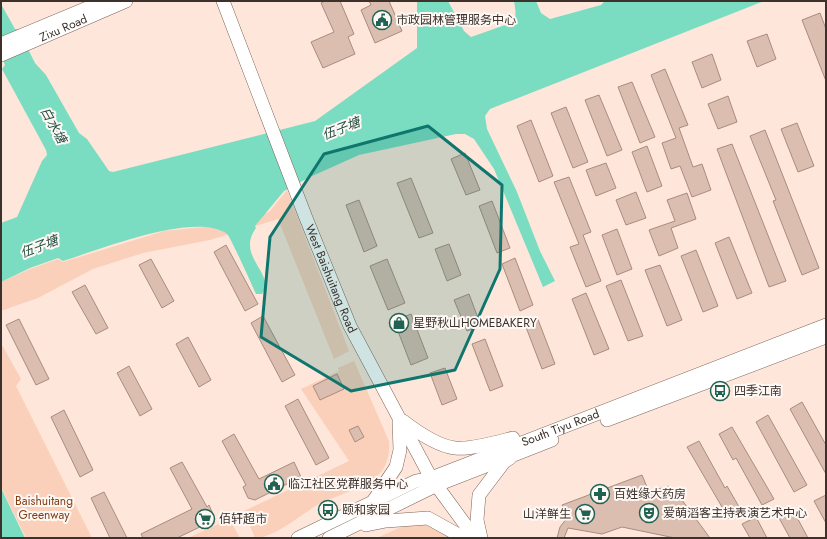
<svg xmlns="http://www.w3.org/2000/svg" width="827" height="539" viewBox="0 0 827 539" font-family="Jost,'Noto Sans SC',sans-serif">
<rect width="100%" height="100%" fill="#ffe6da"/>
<path fill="#fad0bb" d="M287 190 349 351 334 359 278 219 210 240 143 253 93 269 38 298 1 311V282L30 269 58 259 63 262 164 231 204 227 215 228 269 212Z
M1 343 21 379 16 386 92 538H26L1 487Z
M354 361 389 441C390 451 388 462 382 471 370 486 335 496 317 505 301 515 274 538 255 538L244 511 349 461 301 389 339 371 338 368Z
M229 518 240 538H188L229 519Z
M418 523 430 526 450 538H377L401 527Z"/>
<path fill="#7addc1" d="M417 1H448L464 31 471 37 511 23C518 17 515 9 514 1H536L541 13 550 19 601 5 605 1H764L490 109 485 116 487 129 517 192 540 251 555 281 543 287 494 169 474 139 465 134H456L359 155 310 177 284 191 255 226 256 228C235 257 277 274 262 294H256C252 285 231 238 227 234 196 211 99 250 63 261L58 258 30 268 1 282V223L17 217 42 161 47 155 46 150 2 69 5 65 1 55V4L15 29H18L35 63 46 75 79 133 87 139 109 171 113 172 315 121 417 48Z
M1 488 25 538H1Z"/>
<path fill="#dbbeaf" stroke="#a88c7e" d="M325 1H340L354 34 348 37 355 54 323 68 311 42 334 32 321 3Z
M369 1H389L402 31 375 43 361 10 371 5Z
M820 13 826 29V81L802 20Z
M767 34 776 59 757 67 747 41Z
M712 54 721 80 702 88 692 62Z
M665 69 688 125 679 128 693 167 702 164 711 190 692 197 680 166 671 169 662 143 676 138 651 75Z
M632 82 655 137 640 143 618 87Z
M599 95 622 150 607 156 585 100Z
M728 96 737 122 718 129 708 104Z
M566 107 588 162 573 168 551 113Z
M531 120 553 176 539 182 517 126Z
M797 123 814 166 798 172 781 129Z
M765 130 819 268 802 275 773 201 776 200 750 136Z
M732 144 786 281 769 287 717 149Z
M647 146 662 186 647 192 632 152Z
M465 153 480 190 466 195 451 159Z
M606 163 616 188 596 196 586 170Z
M569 177 591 232 583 235 601 281 586 287 570 247 579 244 554 182Z
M411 178 433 233 419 238 397 183Z
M636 192 646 218 626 225 616 200Z
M687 193 696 219 671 228 678 248 659 256 649 230 675 221 667 200Z
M359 200 377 246 364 252 346 205Z
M492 201 510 248 497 253 479 206Z
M617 229 632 269 617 275 602 235Z
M729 237 752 293 737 299 715 243Z
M449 244 461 275 447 281 435 249Z
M226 245 258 304 245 311 214 252Z
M696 250 718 306 703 312 681 256Z
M515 258 533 305 520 311 502 264Z
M151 259 174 301 162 308 139 265Z
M387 259 405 303 388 310 370 266Z
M660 265 682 320 667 326 645 270Z
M621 280 643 336 628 341 606 286Z
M85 285 108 328 96 334 72 292Z
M586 293 609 349 594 355 572 299Z
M469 294 481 326 467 331 454 300Z
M411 314 428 358 411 365 394 321Z
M263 316 295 375 282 382 251 323Z
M537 317 555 364 542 369 524 322Z
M19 319 49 379 36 385 6 325Z
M188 337 211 380 199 387 176 344Z
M485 339 503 386 490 391 472 344Z
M129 366 152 409 140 416 117 373Z
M445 368 457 399 442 405 430 373Z
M337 374 344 389 320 400 313 386Z
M298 399 329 458 316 465 285 406Z
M802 402 826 445V474L790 409Z
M64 410 93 470 80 477 51 417Z
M768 415 807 485 794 492 756 422Z
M358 426 364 437 355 442 349 430Z
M732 427 774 499 762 505 736 458 733 460 719 434Z
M234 434 259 479 294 462 301 477 255 500 248 498 243 487 246 485 222 441Z
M699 441 725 488 727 486 742 512 729 519 687 447Z
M182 462 207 507 209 505 213 514 210 522 177 538H143L141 534 192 509 170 468Z
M642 475 649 492 668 486 676 497 679 496 710 538H675L622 527 602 534 568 528 564 538H557L560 527 567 518 562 505Z
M104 492 127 538H110L91 498Z
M826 495V523L814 501Z
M793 510 808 538H790L779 518Z
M756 517 767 538H750L742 524Z"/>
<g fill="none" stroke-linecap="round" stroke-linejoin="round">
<defs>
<g id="secondary">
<path id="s1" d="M223 1 306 218 350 326 431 478 475 538"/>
<path d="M1 44 104 1"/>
<path id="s2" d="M1 55 126 1"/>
<path d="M607 420 826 337"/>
<path d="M403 421C416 431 437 446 455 448 470 450 497 442 513 438"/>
<path d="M374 500 396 467 400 450 399 422"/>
<path d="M366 525 386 521 428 518 464 538"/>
<path id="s3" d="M298 538 416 481 431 478 826 325"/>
<path d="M329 538 437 485 552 440"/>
<path d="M481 538 477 520 479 495 504 462 510 458"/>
</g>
</defs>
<use href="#secondary" stroke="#7d6356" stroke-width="14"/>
<use href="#secondary" stroke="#fff" stroke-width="13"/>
</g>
<path fill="#0f766e" fill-opacity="0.2" stroke="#0f766e" stroke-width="3" stroke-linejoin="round" d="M428 126 502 185 500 269 455 370 351 391 261 337 270 237 324 154Z"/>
<defs>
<symbol id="civic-ring" viewBox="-11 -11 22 22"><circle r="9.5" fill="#fef8f5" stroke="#216353" stroke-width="1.5"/><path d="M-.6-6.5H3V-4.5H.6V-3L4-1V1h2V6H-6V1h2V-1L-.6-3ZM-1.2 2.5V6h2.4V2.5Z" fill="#216353"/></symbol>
<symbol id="shop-ring" viewBox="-11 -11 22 22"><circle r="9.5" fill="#fef8f5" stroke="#216353" stroke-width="1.5"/><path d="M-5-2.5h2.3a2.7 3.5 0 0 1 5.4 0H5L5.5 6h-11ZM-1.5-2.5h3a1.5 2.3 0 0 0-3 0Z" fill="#216353"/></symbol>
<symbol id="bus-ring" viewBox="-11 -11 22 22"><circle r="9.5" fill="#fef8f5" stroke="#216353" stroke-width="1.5"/><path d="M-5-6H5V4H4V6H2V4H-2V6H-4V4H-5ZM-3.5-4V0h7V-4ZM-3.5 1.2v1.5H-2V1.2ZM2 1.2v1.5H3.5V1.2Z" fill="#216353"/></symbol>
<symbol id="pharmacy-ring" viewBox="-11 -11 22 22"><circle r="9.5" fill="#fef8f5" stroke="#216353" stroke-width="1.5"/><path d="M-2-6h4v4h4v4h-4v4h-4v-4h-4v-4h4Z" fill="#216353"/></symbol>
<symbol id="theatre-ring" viewBox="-11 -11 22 22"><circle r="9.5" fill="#fef8f5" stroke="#216353" stroke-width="1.5"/><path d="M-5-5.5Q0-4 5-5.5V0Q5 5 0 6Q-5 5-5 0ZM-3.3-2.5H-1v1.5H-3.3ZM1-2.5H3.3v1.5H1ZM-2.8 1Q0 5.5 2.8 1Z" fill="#216353"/></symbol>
<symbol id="supermarket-ring" viewBox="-11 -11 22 22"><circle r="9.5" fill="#fef8f5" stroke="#216353" stroke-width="1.5"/><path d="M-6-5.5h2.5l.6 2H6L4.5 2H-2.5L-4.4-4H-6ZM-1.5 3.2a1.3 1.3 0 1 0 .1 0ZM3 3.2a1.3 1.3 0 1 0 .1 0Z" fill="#216353"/></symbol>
</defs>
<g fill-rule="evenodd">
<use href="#civic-ring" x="371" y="9" width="22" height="22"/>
<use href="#shop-ring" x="388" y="312" width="22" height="22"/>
<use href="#bus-ring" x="709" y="380" width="22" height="22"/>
<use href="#civic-ring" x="263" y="473" width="22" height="22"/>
<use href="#pharmacy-ring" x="589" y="483" width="22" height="22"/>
<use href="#bus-ring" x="317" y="499" width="22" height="22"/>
<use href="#theatre-ring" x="638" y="502" width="22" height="22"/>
<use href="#supermarket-ring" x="574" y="503" width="22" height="22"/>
<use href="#supermarket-ring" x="194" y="508" width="22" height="22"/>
</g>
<g text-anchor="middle" stroke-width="4" stroke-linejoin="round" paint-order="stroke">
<g font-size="12" fill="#3c312b" stroke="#fef8f5" text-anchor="start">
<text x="396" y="24">市政园林管理服务中心</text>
<text x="413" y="327">星野秋山HOMEBAKERY</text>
<text x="734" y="395">四季江南</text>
<text x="288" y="488">临江社区党群服务中心</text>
<text x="614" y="498">百姓缘大药房</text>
<text x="342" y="514">颐和家园</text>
<text x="663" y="517">爱萌滔客主持表演艺术中心</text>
<text x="571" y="518" text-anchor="end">山洋鲜生</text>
<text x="219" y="523">佰轩超市</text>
</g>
<g font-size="12" fill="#3c312b" stroke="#fef8f5">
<text dy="4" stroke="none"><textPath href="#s2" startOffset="68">Zixu Road</textPath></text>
<text dy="4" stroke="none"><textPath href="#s1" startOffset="298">West Baishuitang Road</textPath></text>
<text dy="4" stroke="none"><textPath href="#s3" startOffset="285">South Tiyu Road</textPath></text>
</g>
<g font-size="12" fill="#813e15" stroke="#fef8f5">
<text x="44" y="505">Baishuitang<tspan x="44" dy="14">Greenway</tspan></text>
</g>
<g font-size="13" font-style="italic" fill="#255044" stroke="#fef8f5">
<text transform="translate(54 125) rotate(61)" y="5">白水塘</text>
<text transform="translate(341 128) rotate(-21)" y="5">伍子塘</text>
<text transform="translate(39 246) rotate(-21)" y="5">伍子塘</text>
</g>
</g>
<rect width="827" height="539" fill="none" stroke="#3c312b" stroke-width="4"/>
</svg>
